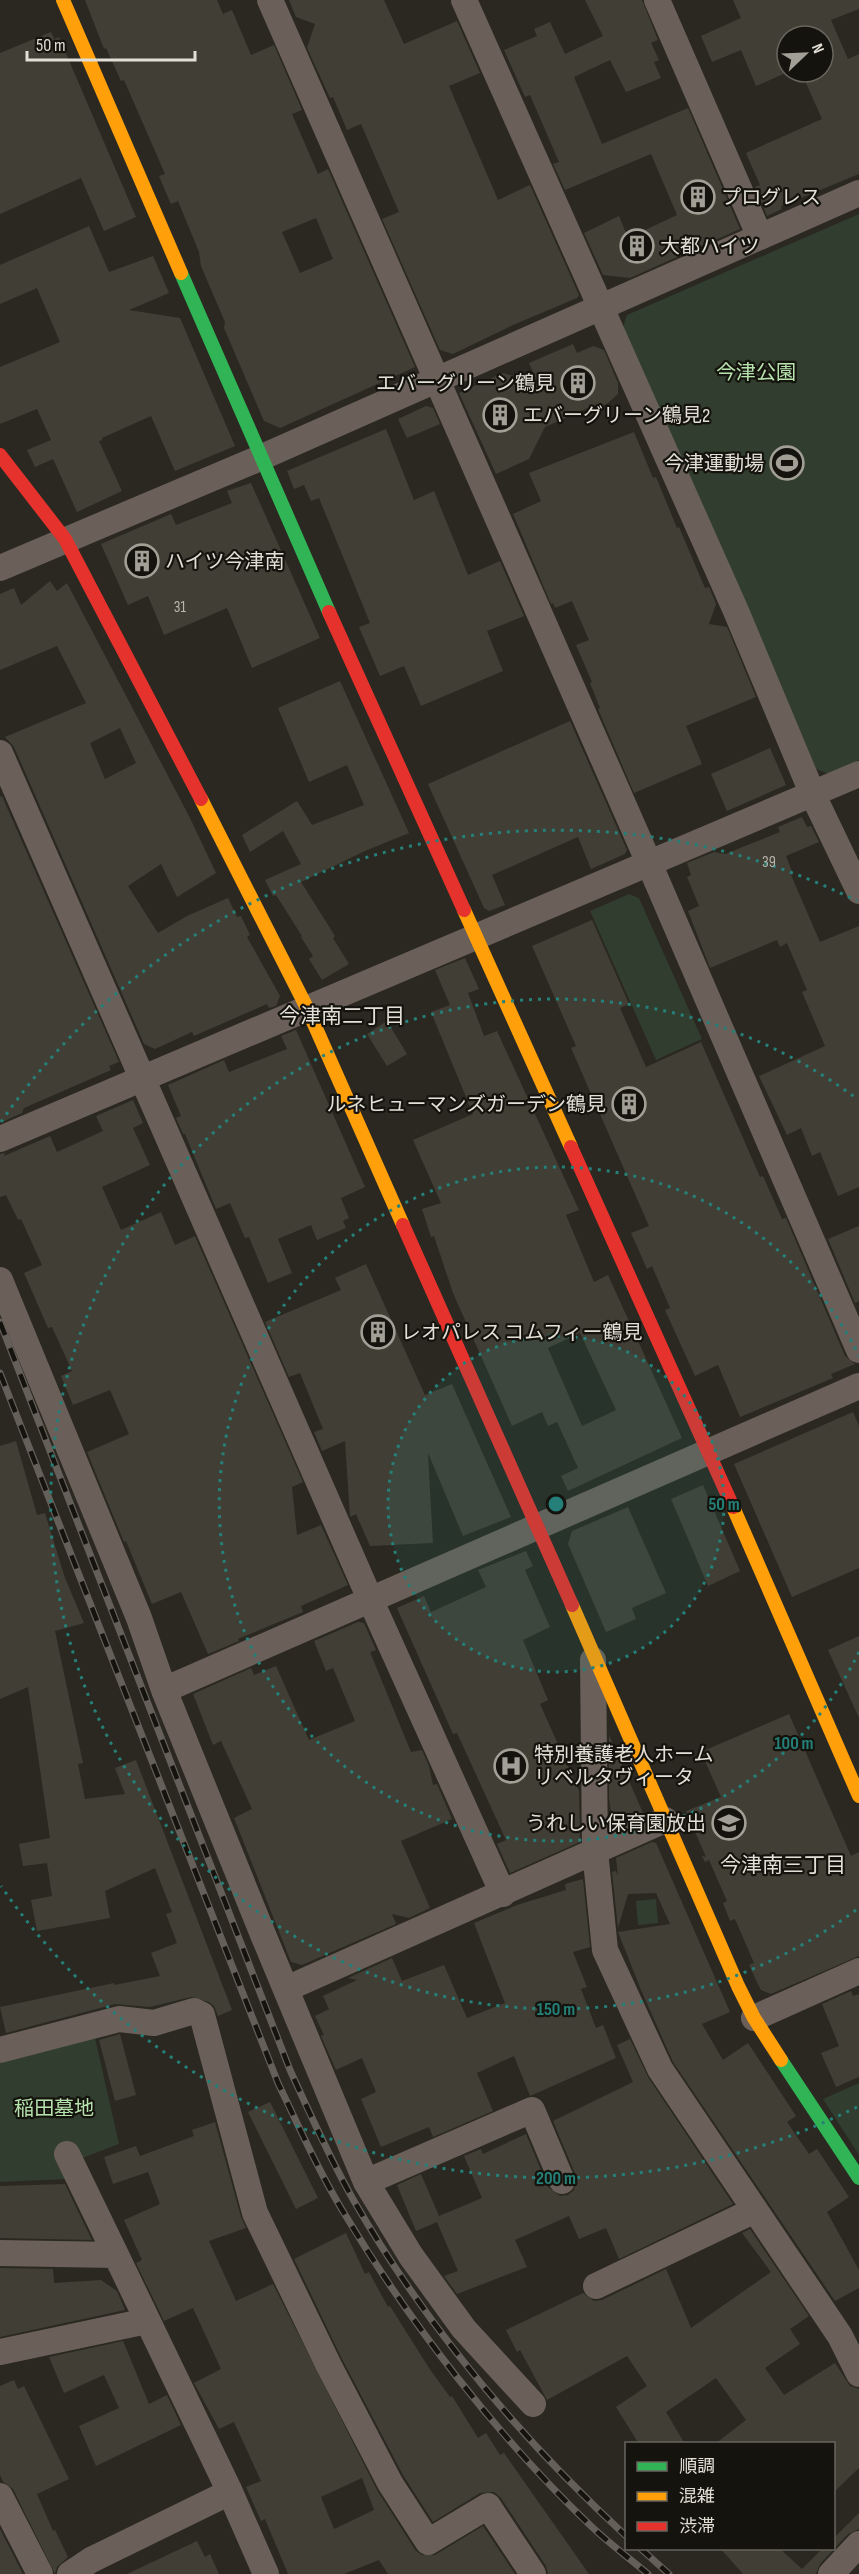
<svg xmlns="http://www.w3.org/2000/svg" width="859" height="2574" viewBox="0 0 859 2574" font-family="'Sofia Sans Condensed','Noto Sans JP',sans-serif">
<rect width="100%" height="100%" fill="#2a2820"/>
<path fill="#313d2e" d="M859 214V760L829 774 816 769 623 327 627 315Z
M629 894 639 898 702 1039 656 1060 590 911Z
M656 1899 658 1923 638 1925 636 1901Z
M0 2036 5 2057 95 2038 119 2144 64 2165 67 2179 0 2182Z
M859 2083V2155L823 2099Z"/>
<path fill="#413f35" fill-rule="evenodd" d="M85 0H217L223 14 232 10 251 55 274 45 302 110 292 114 318 174 328 169 415 367 280 428 264 421 224 328 225 322 201 266 199 252 178 201 171 204 170 202 159 176 165 174 124 80 121 81 106 48 104 49ZM316 218 333 259 300 273 282 232Z
M289 0H384L404 44 457 21 480 73 449 86 498 200 530 185 579 295 577 298 513 325 453 354 440 350 382 219 399 212 361 124 347 130 333 97 330 98 307 48 315 24 296 17Z
M585 0H642L658 40 651 43 659 60 654 62 661 78 626 92 610 60 574 77 602 144 688 108 740 229 630 278 603 275 584 233 619 216 628 238 677 215 651 154 565 190 553 164 559 162 530 95 525 97 504 50 537 36 534 29 550 22 565 54 603 36Z
M733 0H859V9L831 20 848 59 859 54V174L781 206 782 209 767 216 755 187 760 185 746 153 822 119 801 72H823V36H787V41L778 45 788 72 756 86 741 50 712 62 701 36 741 18Z
M51 32 54 39 59 37 136 217 104 231 81 178 0 214V53Z
M89 226 109 272 153 256 169 293 129 310 180 318 235 446 175 471 151 416 102 438V440L99 441 122 491 77 512 53 459 35 467 27 450 51 440 37 409 0 424V367L60 342 37 288 0 304V265Z
M573 344 577 353 593 346 604 350 618 383V394L608 403 597 409 590 407 545 427 529 459 496 474 459 393 503 373 538 383 529 363Z
M426 406 433 408 440 424 407 438 398 419Z
M386 429 414 500 434 491 468 575 500 561 524 616 487 631 503 671 421 706 404 666 380 676 359 627 370 623 319 498 311 501 304 485 294 489 287 471Z
M634 432 653 478 656 477 677 528 679 527 705 588 709 587 716 604 709 624 727 627 756 697 686 726 702 764 634 793 598 709 600 708 590 683 592 682 576 645 589 640 572 601 555 608 553 603 551 604 513 514 541 501 529 473Z
M251 483 320 638 252 668 227 608 164 635 148 596 128 605 101 544 171 514 176 525 232 503 227 491Z
M50 581 57 591 67 583 190 818 216 873 177 897 161 864 128 886 158 933 187 916 228 898 237 917 241 916 250 935 247 937 280 996 276 1006 269 1008 267 1004 194 1036 192 1032 155 1049 144 1044 14 747 5 737 86 703 57 646 0 670V594L14 588 21 605ZM120 728 136 763 105 779 90 743Z
M340 681 409 833 365 851 301 882 335 936 333 938 349 964 322 980 309 959 313 956 301 937 302 936 276 895 273 896 265 880 301 864 283 831 250 852 242 835 297 801 312 825 364 805 347 765 309 782 278 708Z
M570 721 627 850 625 854 591 869 578 837 492 875 505 905 489 911 484 908 428 784Z
M770 748 786 785 727 811 711 774Z
M2 796 119 1062 109 1066 111 1070 24 1108 22 1113 0 1123V797Z
M802 817 807 827 811 826 819 842 786 856 793 874 791 875 820 942 859 926V1187L838 1196 820 1152 812 1156 801 1128 787 1135 759 1076 825 1046 802 992 807 990 787 943 780 947 777 940 710 968 688 911 699 906 687 877 691 875 687 863 714 852 725 854 780 832 778 827Z
M592 920 629 1004 620 1008 646 1067 701 1042 760 1177 763 1176 782 1219 786 1218 845 1356 855 1364 831 1374 833 1378 740 1417 718 1365 695 1376 665 1310 670 1308 652 1266 647 1269 631 1233 649 1226 571 1048 576 1046 532 946Z
M465 958 479 989 468 993 484 1036 497 1031 579 1210 566 1215 594 1282 608 1275 682 1438 568 1491 561 1476 578 1468 557 1422 548 1426 542 1412 512 1426 453 1293 434 1236 431 1237 422 1209 441 1203 413 1140 473 1114 431 1012 450 1005 435 970ZM580 1333 616 1410 582 1426 548 1348Z
M387 1021 407 1054 387 1066 367 1034Z
M296 1030 365 1187 341 1198 349 1218 343 1221 346 1228 317 1240 311 1225 278 1239 292 1273 268 1283 249 1237 245 1238 230 1203 216 1209 185 1134H183L176 1118 181 1116 168 1085 224 1060 229 1072 287 1049 281 1036Z
M133 1100 143 1123 133 1128 150 1165 102 1187 121 1230 161 1212 175 1245 195 1236 303 1482 292 1487 297 1535 321 1525 348 1585 301 1606 303 1612 238 1639 239 1641 208 1654 181 1592 152 1604 126 1541 124 1542 87 1452 129 1434 110 1390 73 1405 61 1376 72 1371 52 1327 48 1328 24 1273 42 1265 21 1219 18 1220 6 1195 0 1197V1154L5 1153 4 1156 50 1136 57 1152 103 1131 96 1116Z
M859 1226V1301L855 1303 828 1239Z
M366 1264 425 1395 452 1384 511 1517 463 1536 428 1453 433 1543 370 1546 356 1514 350 1517 345 1441 322 1451 314 1432 323 1429 300 1373 289 1377 265 1322 341 1290 335 1278Z
M853 1412 859 1426V1568L792 1597 734 1464Z
M16 1441 37 1515 45 1513 65 1578 84 1623 55 1631 83 1763 78 1764 85 1799 125 1794 115 1768 136 1760 232 2010 218 2016 214 2006 209 2002 191 1997 150 2007 115 2004 6 2033 0 2007 114 1983V1985L160 1976 151 1953 177 1943 166 1914 172 1912 155 1868 105 1891 110 1918 37 1931 31 1900 52 1896 47 1863 23 1866 19 1844 50 1838 28 1687 0 1699V1446Z
M703 1485 740 1571 708 1586 671 1499Z
M628 1507 666 1593 632 1608 636 1619 606 1632 568 1544 572 1531Z
M526 1551 533 1566 525 1570 550 1627 523 1640 548 1700 540 1704 579 1791 580 1842 510 1873 497 1844 506 1840 457 1733 453 1734 397 1608 424 1596 431 1612 486 1587 478 1570Z
M358 1622 364 1623 376 1650 370 1652 411 1752 422 1750 429 1766 433 1785 437 1784 452 1819 401 1841 430 1908 409 1918 392 1914 396 1924 302 1965 291 1962 234 1818 252 1809 221 1741 213 1745 193 1694 251 1668 254 1675 276 1666 309 1740 355 1721 333 1668 326 1671 314 1641Z
M859 1636V1718L828 1650Z
M789 1714 851 1856 859 1852V1956L771 1994 761 1990 755 1978 749 1965 754 1963 735 1919 730 1921 723 1903 727 1901 709 1860 705 1862 702 1856 706 1857 686 1811 721 1797 701 1752Z
M609 1735 643 1813 613 1827 609 1798Z
M652 1842 656 1843 730 2012 702 2024 723 2060 748 2043 796 2116 787 2122 809 2154 817 2149 849 2197 827 2212 859 2270V2288L835 2301 673 2062 641 1990 618 1932 670 1924 656 1893 628 1894 618 1928 612 1872 616 1871 618 1876 616 1858Z
M583 1879 590 1947 573 1952 587 1987 581 1989 596 2028 603 2025 616 2058 530 2096 514 2056 477 2073 493 2111 433 2137 429 2127 381 2147 361 2099 376 2092 362 2058 336 2070 321 2036 324 2035 315 2016 329 2009 323 1996 357 1980 348 1978 392 1958 402 1981 444 1965 467 2018 505 2003 474 1923 517 1905 566 1890 565 1884Z
M851 1991 853 1996 859 1994V2077L836 2087 821 2053 839 2046 822 2004Z
M120 2034 136 2095 115 2101 99 2040Z
M630 2039 648 2077 733 2204 619 2259 606 2228 579 2239 569 2216 515 2240 527 2267 457 2294 444 2276 458 2271 437 2222 416 2231 397 2185 421 2174 439 2216 482 2198 464 2156 481 2149 483 2154 526 2134 548 2187 560 2196 568 2195 574 2190 576 2176 553 2121 633 2082 617 2045Z
M270 2102 318 2198 296 2209 248 2112Z
M215 2122 241 2217 246 2228 209 2241 236 2301 273 2284 377 2490 416 2551 422 2555H435L483 2526 515 2574H388L379 2560 344 2574H288L265 2519 261 2521 246 2487 261 2481 234 2422 219 2429 194 2383 221 2369 193 2308 164 2321 136 2263 142 2260 124 2220 160 2204 148 2172 113 2184 104 2157 136 2146 140 2156 194 2136 192 2130ZM362 2478 374 2510 334 2529 321 2497Z
M65 2184 92 2240 0 2238V2186Z
M750 2229 809 2316 790 2329 800 2344 765 2368 784 2395 835 2363 850 2386 859 2389V2468L834 2492V2444H715L746 2420 716 2378 666 2412 685 2444H639L616 2407 647 2386 627 2356 547 2400 520 2350 517 2352 506 2330 583 2293 594 2301 602 2300 666 2269 691 2328 771 2272 742 2233Z
M346 2233 365 2274 369 2272 388 2307 390 2306 429 2368 450 2397 452 2396 478 2438 486 2433 500 2455 504 2453 589 2574H548L546 2566 501 2498 494 2492 480 2493 433 2522 403 2475 342 2359 294 2259Z
M0 2268 53 2269 54 2283 101 2280 117 2291 125 2310 0 2337Z
M123 2341 149 2404 167 2395 181 2425 96 2466 79 2426 119 2408 104 2375 64 2393 49 2357Z
M14 2380 18 2389 24 2386 69 2479 37 2494 53 2531 55 2530 68 2557 57 2567 55 2574 13 2489 3 2482 0 2475V2386Z
M859 2513V2529L848 2534 820 2564 816 2574H743L720 2548H779L802 2569 823 2548H834V2538Z
M0 2529 23 2574H0Z
M197 2541 205 2557 210 2554 219 2574H127Z"/>
<g fill="none" stroke-linecap="round" stroke-linejoin="round">
<path stroke="#6a6059" stroke-width="26" d="M270 0 649 863 859 1350
M464 0 736 611 813 795 859 891
M657 0 760 237
M0 568 260 458 859 193
M0 753 370 1599 503 1894
M0 1139 859 774
M0 1280 139 1618 164 1690 264 1937 366 2182 411 2256 464 2329 533 2404
M593 1660 595 1851 605 1950 660 2069 840 2336 859 2374
M164 1690 859 1386
M286 1989 665 1820
M754 2018 859 1971
M0 2050 119 2019 154 2023 194 2011 202 2015 255 2213 329 2366 390 2483 428 2542 488 2506 533 2574
M67 2154 116 2255
M366 2182 532 2110 562 2181
M0 2253 116 2255 230 2492 266 2574
M596 2286 753 2211
M0 2352 147 2321
M0 2496 40 2574
M70 2574 91 2560 230 2492
M831 2574 859 2544"/>
<path stroke="#30b455" stroke-width="14" d="M181 273 329 612
M781 2060 859 2178"/>
<path stroke="#ff9f0a" stroke-width="14" d="M63 0 181 273
M201 799 307 1008 403 1225
M464 910 571 1147
M733 1507 859 1796
M572 1605 738 1986 754 2018 781 2060"/>
<path stroke="#e5322d" stroke-width="14" d="M0 455 65 539 201 799
M329 612 464 910
M571 1147 733 1507
M403 1225 572 1605"/>
<defs>
<path id="rail" d="M0 1322 290 2070C310 2114 330 2159 354 2201 426 2326 521 2439 626 2536
M0 1373 278 2083C299 2127 319 2172 344 2213 409 2322 500 2440 592 2527 610 2544 630 2559 648 2574
M640 2548 669 2574"/>
</defs>
<use href="#rail" stroke="#655f59" stroke-width="7"/>
<use href="#rail" stroke="#15130d" stroke-width="4.5" stroke-dasharray="14" stroke-linecap="butt"/>
</g>
<circle cx="556" cy="1504" r="168" fill="#248078" fill-opacity=".12"/>
<g fill="none" stroke="#248078" stroke-width="3" stroke-dasharray="3 6">
<circle cx="556" cy="1504" r="168"/>
<path d="M859 1652A337 337 0 1 1 859 1356"/>
<path d="M856 1910A505 505 0 1 1 856 1098"/>
<path d="M857 2107A674 674 0 0 1 1 1886M1 1122A674 674 0 0 1 857 901"/>
</g>
<defs>
<symbol id="building-ring" viewBox="-11 -11 22 22"><circle r="9.5" fill="#15130d" stroke="#a29f96" stroke-width="1.5"/><path d="M-4-6H4V6H1V3H-1V6H-4ZM-2.5-4.3h1.7v1.8h-1.7ZM.8-4.3h1.7v1.8H.8ZM-2.5-1h1.7V.8h-1.7ZM.8-1h1.7V.8H.8Z" fill="#a29f96"/></symbol>
<symbol id="stadium-ring" viewBox="-11 -11 22 22"><circle r="9.5" fill="#15130d" stroke="#a29f96" stroke-width="1.5"/><path d="M0-5a6.5 5 0 1 0 0 10a6.5 5 0 1 0 0-10ZM-3.5-1.8h7v3.6h-7Z" fill="#a29f96"/></symbol>
<symbol id="hospital-ring" viewBox="-11 -11 22 22"><circle r="9.5" fill="#15130d" stroke="#a29f96" stroke-width="1.5"/><path d="M-5-5h3v3.5h4V-5h3V5h-3V1.5h-4V5h-3Z" fill="#a29f96"/></symbol>
<symbol id="school-ring" viewBox="-11 -11 22 22"><circle r="9.5" fill="#15130d" stroke="#a29f96" stroke-width="1.5"/><path d="M0-5L7-2L0 1L-7-2ZM-4 1L0 2.5L4 1V4Q0 6-4 4Z" fill="#a29f96"/></symbol>
</defs>
<g fill-rule="evenodd">
<use href="#building-ring" x="679" y="178" width="38" height="38"/>
<use href="#building-ring" x="618" y="227" width="38" height="38"/>
<use href="#building-ring" x="559" y="364" width="38" height="38"/>
<use href="#building-ring" x="481" y="396" width="38" height="38"/>
<use href="#stadium-ring" x="768" y="444" width="38" height="38"/>
<use href="#building-ring" x="123" y="542" width="38" height="38"/>
<use href="#building-ring" x="610" y="1085" width="38" height="38"/>
<use href="#building-ring" x="359" y="1313" width="38" height="38"/>
<use href="#hospital-ring" x="492" y="1747" width="38" height="38"/>
<use href="#school-ring" x="710" y="1804" width="38" height="38"/>
</g>
<g text-anchor="middle" stroke-width="4.5" stroke-linejoin="round" paint-order="stroke">
<g font-size="16" fill="#bab7ae">
<text x="180" y="612">31</text>
<text x="769" y="867">39</text>
</g>
<g font-size="20" fill="#e2dfd6" stroke="#15130d" text-anchor="start">
<text x="721" y="204">プログレス</text>
<text x="660" y="253">大都ハイツ</text>
<text x="555" y="390" text-anchor="end">エバーグリーン鶴見</text>
<text x="523" y="422">エバーグリーン鶴見2</text>
<text x="764" y="470" text-anchor="end">今津運動場</text>
<text x="165" y="568">ハイツ今津南</text>
<text x="606" y="1111" text-anchor="end">ルネヒューマンズガーデン鶴見</text>
<text x="401" y="1339">レオパレス コムフィー鶴見</text>
<text x="534" y="1761">特別養護老人ホーム<tspan x="534" dy="23">リベルタヴィータ</tspan></text>
<text x="706" y="1830" text-anchor="end">うれしい保育園放出</text>
</g>
<g font-size="20" fill="#b6e2ae" stroke="#15130d">
<text x="756" y="379">今津公園</text>
<text x="54" y="2115">稲田墓地</text>
</g>
<g font-size="21" fill="#e2dfd6" stroke="#15130d">
<text x="342" y="1023">今津南二丁目</text>
<text x="783" y="1872">今津南三丁目</text>
</g>
</g>
<circle cx="556" cy="1504" r="9" fill="#248078" stroke="#15130d" stroke-width="3"/>
<g font-size="18" text-anchor="middle" font-weight="bold" fill="#248078" stroke="#15130d" stroke-width="4.5" stroke-linejoin="round" paint-order="stroke">
<text x="724" y="1510">50 m</text>
<text x="794" y="1749">100 m</text>
<text x="556" y="2015">150 m</text>
<text x="556" y="2184">200 m</text>
</g>
<rect x="625" y="2442" width="210" height="108" fill="#15130d" stroke="#67655d" stroke-width="1.5"/>
<rect x="637" y="2462" width="30" height="9" fill="#30b455" stroke="#67655d" stroke-width="1.5"/>
<text x="679" y="2472" font-size="18" fill="#e2dfd6">順調</text>
<rect x="637" y="2492" width="30" height="9" fill="#ff9f0a" stroke="#67655d" stroke-width="1.5"/>
<text x="679" y="2502" font-size="18" fill="#e2dfd6">混雑</text>
<rect x="637" y="2522" width="30" height="9" fill="#e5322d" stroke="#67655d" stroke-width="1.5"/>
<text x="679" y="2532" font-size="18" fill="#e2dfd6">渋滞</text>
<g transform="translate(805 54) rotate(67)"><circle r="28" fill="#15130d" stroke="#67655d" stroke-width="1.5"/>
<path d="M0-4.5L10 22L0 15L-10 22Z" fill="#a29f96"/>
<text y="-9" font-size="16" font-weight="bold" text-anchor="middle" fill="#e2dfd6">N</text>
</g>
<path d="M27 51v9h168v-9" fill="none" stroke="#e2dfd6" stroke-width="3"/>
<text x="36" y="51" font-size="18" fill="#e2dfd6" stroke="#15130d" stroke-width="4.5" paint-order="stroke">50 m</text>
</svg>
